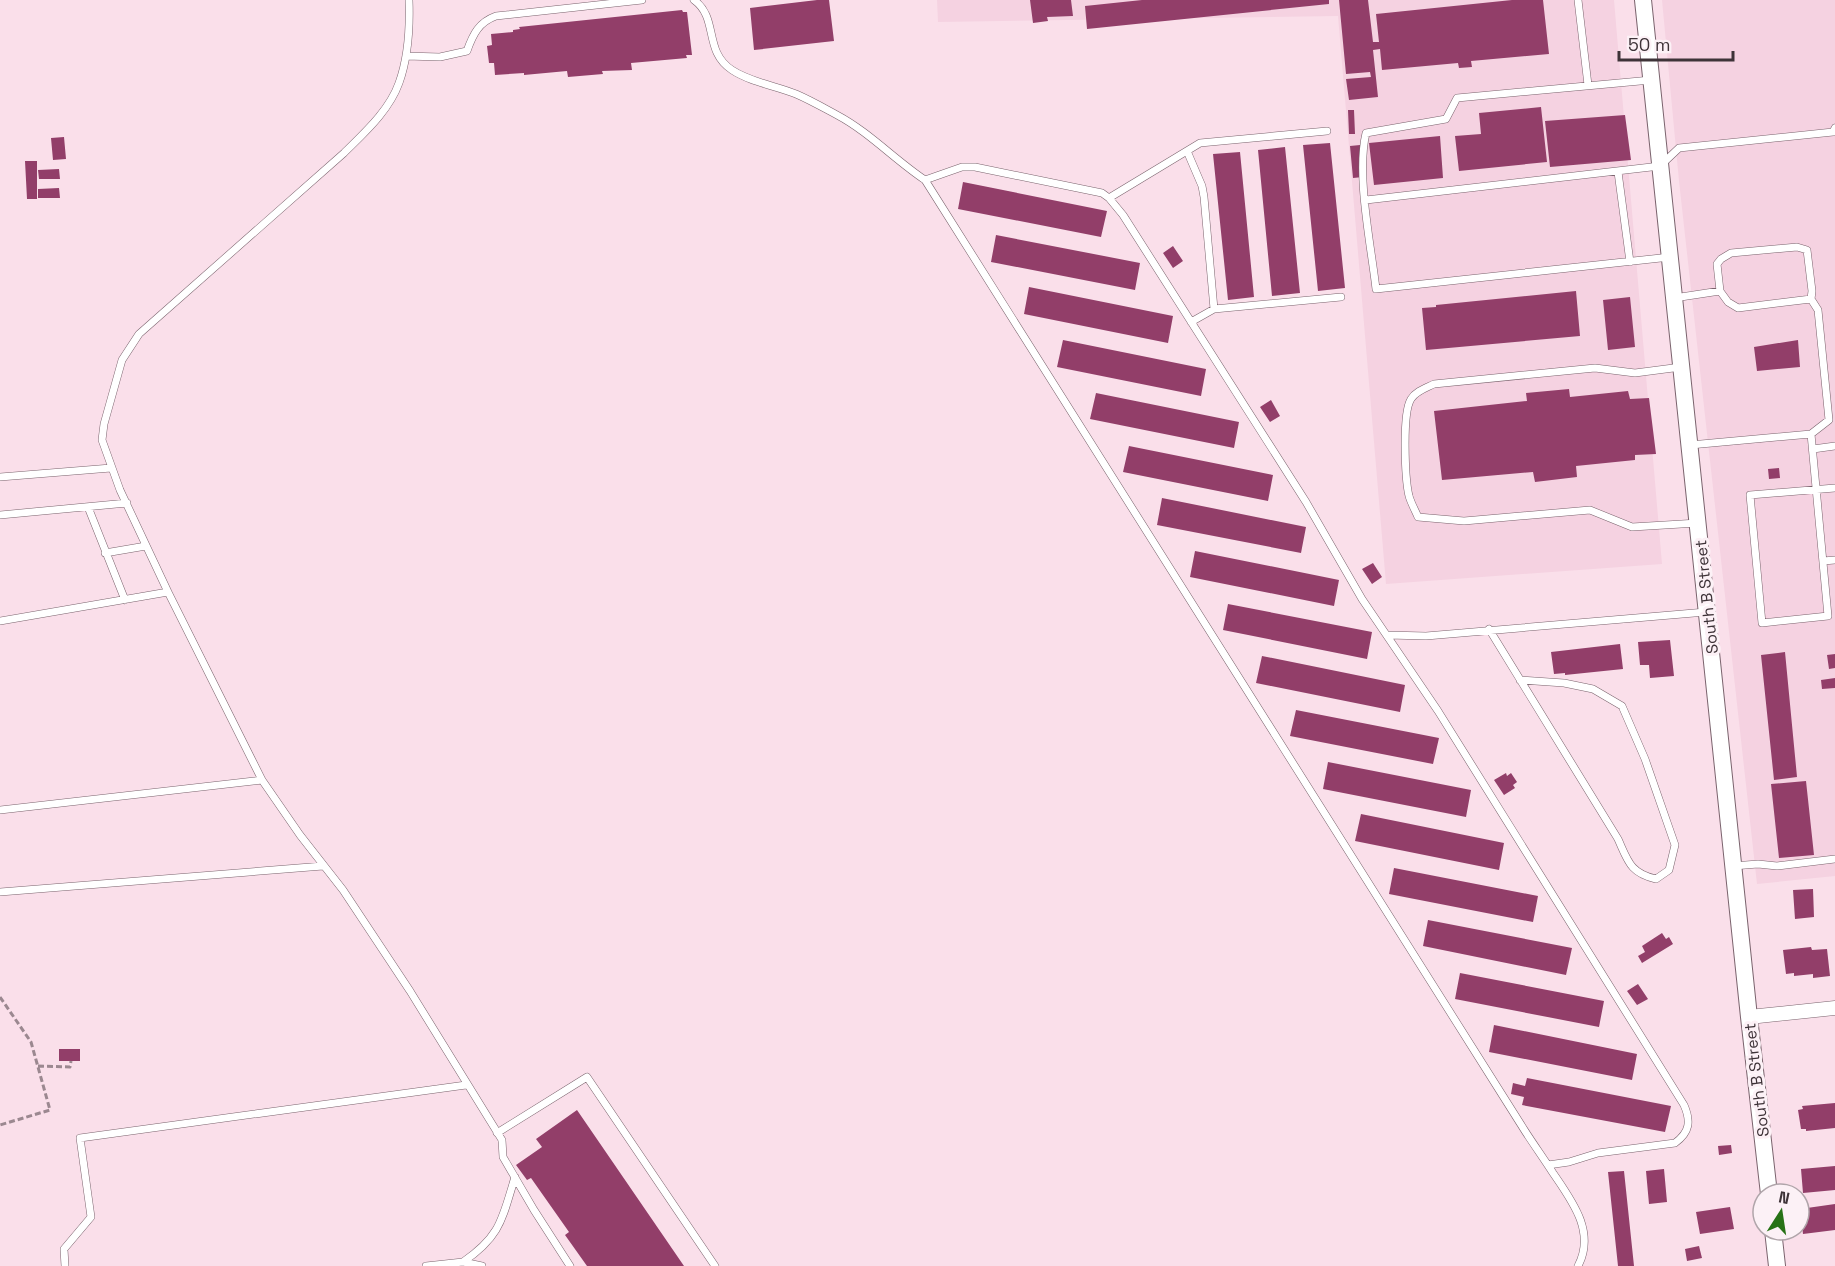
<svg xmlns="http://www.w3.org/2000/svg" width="1835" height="1266" viewBox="0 0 1835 1266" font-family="'Space Grotesk',sans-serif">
<rect width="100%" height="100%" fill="#fadfea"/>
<path fill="#f5d2e1" d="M937 0H1614L1662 564 1386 584 1338 16 938 22Z
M1662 0H1835V876L1757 884 1679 181Z"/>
<path fill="#923e69" d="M817 0H829L834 41 754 50 750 8Z
M1030 0H1071L1073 16 1047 17 1048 21 1033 23Z
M1142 0H1329V4L1087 29 1085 6Z
M1339 0H1368L1373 42H1379L1376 14 1512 0H1543L1549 54 1471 61 1472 67 1459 68 1458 63 1382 70 1380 49 1373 50 1378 97 1349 100 1346 79 1371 77 1370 72 1346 74Z
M682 10 683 12H687L692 55H686L687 58 631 63 632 70 602 71 603 74 568 77 567 71 524 75V73L495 75 494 63H489L487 46 492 45 491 34 513 32V30L520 29 519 27Z
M1541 107 1547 162 1459 171 1455 136 1481 134 1479 113Z
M1348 110H1354L1355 134H1349Z
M1625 115 1631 160 1550 167 1545 121Z
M1440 136 1443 178 1374 185 1369 143Z
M64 137 66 159 53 160 51 138Z
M1330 143 1345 288 1318 291 1303 145Z
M1360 145 1363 177 1353 178 1350 146Z
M1285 147 1300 293 1272 296 1258 150Z
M1240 152 1254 297 1228 300 1213 154Z
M25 161H37V199H27Z
M59 169 60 179H39L38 170Z
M963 182 1107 211 1101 237 958 209Z
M59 188 60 198H38V189Z
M996 235 1140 263 1135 290 991 262Z
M1173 246 1183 261 1173 268 1163 253Z
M1029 287 1173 316 1168 343 1024 314Z
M1576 291 1580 336 1426 350 1422 308 1436 307V305Z
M1630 297 1635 347 1608 350 1603 300Z
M1063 340 1206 369 1201 396 1057 367Z
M1798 340 1800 367 1757 371 1754 347Z
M1569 389 1570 397 1628 391 1630 399 1649 398 1656 454 1635 455V460L1576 466 1577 477 1535 482 1533 472 1442 480 1434 411 1527 401 1526 393Z
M1096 393 1239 422 1234 448 1090 419Z
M1271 400 1280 416 1270 422 1260 407Z
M1129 446 1273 475 1268 501 1123 472Z
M1779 468 1780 478 1769 479 1768 469Z
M1162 498 1306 527 1301 553 1157 525Z
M1195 551 1339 580 1334 606 1190 577Z
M1373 563 1382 577 1372 584 1362 569Z
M1228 604 1372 632 1367 659 1223 630Z
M1670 640 1674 676 1650 678 1649 665H1640L1638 642Z
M1620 644 1623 669 1565 675V673L1554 674 1551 652Z
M1785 652 1797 777 1774 780 1761 655Z
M1835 654V668L1829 669 1827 655Z
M1262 656 1405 685 1400 712 1256 683Z
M1835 678V688L1822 689 1821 680Z
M1296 710 1439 738 1433 764 1290 736Z
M1328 762 1471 790 1466 817 1323 789Z
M1506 773 1507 776 1511 773 1517 782 1513 785 1515 788 1504 795 1494 780Z
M1806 781 1814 855 1779 858 1771 784Z
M1361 814 1504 843 1499 870 1355 841Z
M1394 868 1538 896 1533 922 1389 894Z
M1813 889 1814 917 1795 919 1793 890Z
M1428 920 1572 948 1566 975 1423 946Z
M1662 933 1666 939 1669 937 1673 944 1642 963 1638 956 1645 952 1642 946Z
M1811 947 1812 950 1827 949 1830 976 1813 978V974L1794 976V973L1786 974 1783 950Z
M1460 973 1604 1001 1599 1027 1455 999Z
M1638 984 1648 999 1637 1005 1627 991Z
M1494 1025 1637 1054 1632 1080 1489 1052Z
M59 1049H80V1061H59Z
M1527 1078 1671 1106 1665 1132 1522 1105 1524 1097 1511 1094 1513 1083 1525 1086Z
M1835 1103V1128L1806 1131V1129H1801L1798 1110 1803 1109 1802 1106Z
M577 1110 684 1266H587L565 1235 569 1232 531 1178 527 1180 516 1165 542 1147 536 1139Z
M1731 1145 1732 1153 1719 1155 1718 1146Z
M1835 1166V1190L1803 1193 1801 1169Z
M1664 1169 1667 1202 1649 1204 1646 1171Z
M1624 1171 1634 1266H1618L1608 1172Z
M1835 1204V1230L1803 1234 1800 1209Z
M1730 1207 1734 1229 1700 1234 1696 1212Z
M1699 1246 1702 1258 1687 1261 1685 1249Z"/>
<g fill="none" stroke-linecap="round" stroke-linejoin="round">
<defs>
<path id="service" d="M409 0C410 27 408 58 399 83 389 111 364 133 344 153L139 334 122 360 104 424 102 440 120 490 168 592 262 780 300 835 343 890 410 991 502 1140 503 1157 534 1210 570 1266
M694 0C719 18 703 51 732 70 750 82 776 86 796 94 810 100 824 108 837 115 869 132 895 160 925 180L962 167H975L1102 193 1109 198 1123 215 1306 502 1362 599 1438 711 1684 1105C1691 1121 1690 1132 1675 1143L1598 1153 1569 1162 1548 1165
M1578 0 1588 85
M406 56 440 57 467 51C473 34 479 22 496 16L642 0
M1651 80 1457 98 1446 119 1366 133C1356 175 1371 245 1376 289L1670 257
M1187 151 1202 186 1204 197 1214 309
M1618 172 1630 262
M925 180 1525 1131C1534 1145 1544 1159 1553 1173 1572 1201 1596 1232 1578 1266
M1109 198 1200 143 1327 131
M1366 200 1660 166 1679 148 1833 132 1835 128
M1674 298 1720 291 1728 302 1738 308 1811 299 1812 291 1807 250 1797 247 1731 253 1721 259 1717 264 1720 291
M1191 322 1214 309 1341 297
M1681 367 1635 373 1595 368 1434 384C1426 388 1416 391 1411 399 1402 413 1405 479 1409 496 1411 503 1415 510 1418 517L1464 521 1590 510 1632 527 1698 523
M1811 434 1829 420 1818 310 1811 299
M1690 445 1811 434C1817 494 1822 555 1828 616L1762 623 1750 495 1835 488
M1813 449 1835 446
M0 477 111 468
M88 507 125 600
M0 515 127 503
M105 553 146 546
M1823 561 1835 560
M0 621 168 592
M1489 629 1618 839C1628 861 1630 873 1656 879L1669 870 1675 845 1645 759 1622 706 1593 689 1564 683 1520 680
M1388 635 1426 636 1706 612
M0 810 262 780
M1733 866 1758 864 1777 866 1835 859
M0 892 323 866
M497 1133 587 1077 715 1266
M463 1262C501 1236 502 1219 515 1177
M65 1266 64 1249 91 1217 80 1138 466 1085
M426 1266 463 1262 482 1266"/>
<path id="minor" d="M1749 1017 1835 1008"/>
<path id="tertiary" d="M1643 0 1749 1017 1769 1194
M1773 1230 1777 1266"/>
</defs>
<use href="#service" stroke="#7a636d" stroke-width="8"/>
<use href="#minor" stroke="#7a636d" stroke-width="15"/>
<use href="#tertiary" stroke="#7a636d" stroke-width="18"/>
<path stroke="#9b8890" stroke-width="3" stroke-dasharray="6 3" stroke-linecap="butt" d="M0 997 31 1042 50 1110 0 1125
M38 1066 70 1067 71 1061"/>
<use href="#service" stroke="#fff" stroke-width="7"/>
<use href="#minor" stroke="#fff" stroke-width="14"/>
<use href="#tertiary" stroke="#fff" stroke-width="16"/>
</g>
<g text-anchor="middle" stroke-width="6" stroke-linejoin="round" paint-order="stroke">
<g font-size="16" fill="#3e3338" stroke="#fcf1f6">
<text transform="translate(1706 597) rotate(-96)" y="6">South B Street</text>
<text transform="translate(1756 1080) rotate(-97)" y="6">South B Street</text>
</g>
</g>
<g transform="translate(1781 1212) rotate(12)"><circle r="28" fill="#fcf1f6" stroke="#b0a5aa" stroke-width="1.5"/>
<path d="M0-4.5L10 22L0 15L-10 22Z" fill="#277216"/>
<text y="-9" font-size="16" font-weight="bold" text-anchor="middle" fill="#3e3338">N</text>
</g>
<path d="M1619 51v9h114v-9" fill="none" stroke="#3e3338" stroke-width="3"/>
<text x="1628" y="51" font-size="18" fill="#3e3338" stroke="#fcf1f6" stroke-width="4.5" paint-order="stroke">50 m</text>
</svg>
